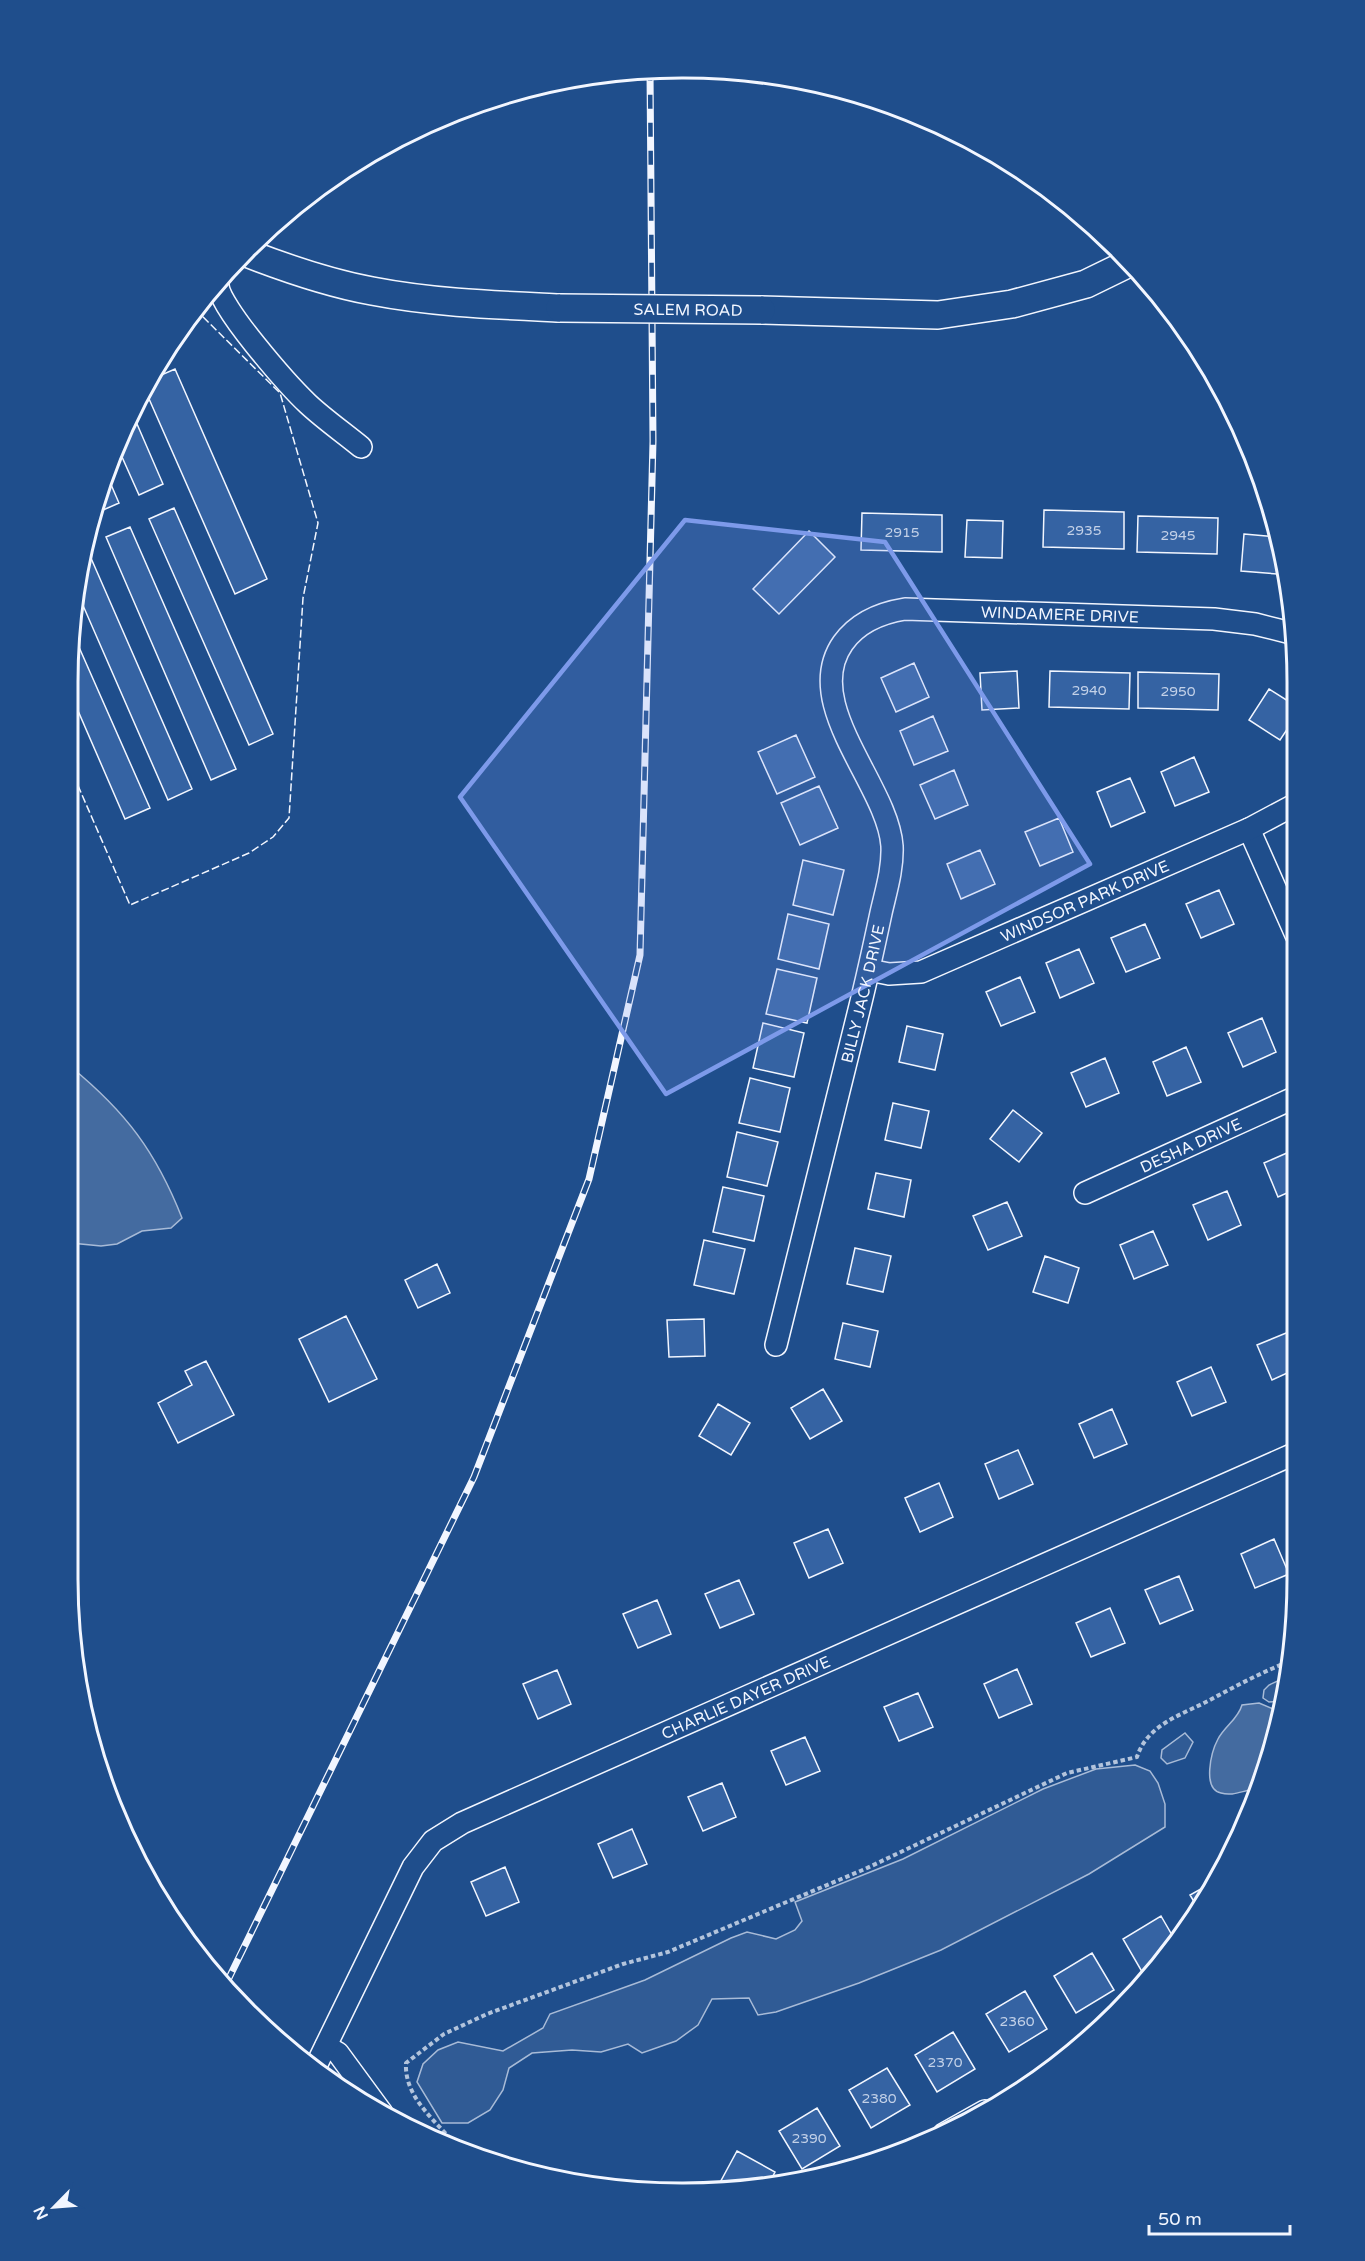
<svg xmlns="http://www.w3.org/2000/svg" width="1365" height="2261" viewBox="0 0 1365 2261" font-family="'Varela Round',sans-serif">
<rect width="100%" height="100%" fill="#1f4e8c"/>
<path fill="#305b95" stroke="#a8bbd7" stroke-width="1.5" d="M1284 1678 1280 1701 1269 1702 1263 1698 1264 1690 1269 1685Z
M1185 1733 1193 1742 1185 1758 1167 1764 1161 1758 1162 1750Z
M1135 1765 1150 1771 1158 1783 1165 1804V1827L1089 1874 941 1950 859 1983 776 2012 758 2015 749 1998 712 1999 698 2025 676 2041 642 2053 628 2044 601 2052 572 2050 532 2053 509 2068 503 2090 490 2110 468 2123H442L417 2082 423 2064 438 2050 458 2042 503 2051 543 2028 550 2014 645 1980 731 1938 747 1932 776 1939 795 1930 802 1921 795 1902 903 1859 1043 1789 1096 1769Z"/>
<path fill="#446ba0" stroke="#a8bbd7" stroke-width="1.5" d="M71 1067C126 1112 156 1152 182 1218L171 1228 142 1231 117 1244 101 1246 71 1243Z
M1259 1703 1278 1711 1265 1777 1258 1789C1245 1789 1234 1797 1221 1793 1202 1789 1211 1752 1218 1739 1225 1726 1238 1719 1242 1705Z"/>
<path fill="#3563a3" stroke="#f2f6ff" stroke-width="1.5" d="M175 369 267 579 235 594 146 392 152 379Z
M134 417 163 484 139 495 118 448Z
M106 473 119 503 94 514 100 484Z
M174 508 273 734 249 745 149 519Z
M1044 510 1124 512V549L1043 547Z
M862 513 942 515V552L861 550Z
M1138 516 1218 518 1217 554 1137 552Z
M967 520 1003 521 1002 558 965 557Z
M130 527 236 769 211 780 106 537Z
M809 531 835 557 779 614 753 589Z
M1244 534 1279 537 1277 574 1241 571Z
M87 549 192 789 168 800 78 594Z
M71 629 150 808 125 819 69 690V642Z
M914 663 929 697 896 712 881 678Z
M1017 671 1019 708 982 710 980 673Z
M1050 671 1130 673 1129 709 1049 707Z
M1138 672 1219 674 1218 710 1138 708Z
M1269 689 1296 706V716L1280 740 1249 720Z
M933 716 948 751 914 765 900 731Z
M796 735 815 777 777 794 758 752Z
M1194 757 1209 792 1175 806 1161 772Z
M954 770 968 805 935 819 920 785Z
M1130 778 1145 812 1111 827 1097 792Z
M819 786 838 828 800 845 781 803Z
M1059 818 1073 852 1040 866 1025 832Z
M980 850 995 884 961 899 947 864Z
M803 860 844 870 833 915 793 905Z
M1219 890 1234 924 1201 938 1186 904Z
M788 914 829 924 819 969 778 959Z
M1145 924 1160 958 1126 972 1111 938Z
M1079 949 1094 983 1060 998 1046 963Z
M777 969 817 978 807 1023 766 1014Z
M1020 977 1035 1012 1001 1026 986 992Z
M1262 1018 1276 1052 1243 1067 1228 1033Z
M763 1023 804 1033 794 1077 753 1068Z
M907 1026 943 1034 935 1070 899 1062Z
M1186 1047 1201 1082 1167 1096 1153 1062Z
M1105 1058 1119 1093 1086 1107 1071 1073Z
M750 1078 790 1088 780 1132 739 1123Z
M893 1103 929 1111 921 1148 885 1140Z
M1013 1110 1042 1133 1019 1162 990 1139Z
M737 1132 778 1142 767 1186 727 1177Z
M1296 1149V1189L1278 1197 1264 1163Z
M876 1173 911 1180 904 1217 868 1209Z
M723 1187 764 1196 754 1241 713 1232Z
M1227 1191 1241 1225 1208 1240 1193 1205Z
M1007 1202 1022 1236 988 1250 973 1216Z
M1153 1231 1168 1265 1134 1279 1120 1245Z
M704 1240 745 1249 734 1294 694 1285Z
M855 1248 891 1256 883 1292 847 1284Z
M1045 1256 1079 1268 1068 1303 1033 1292Z
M437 1264 450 1293 418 1308 405 1280Z
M346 1316 377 1379 329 1402 299 1339Z
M704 1319 705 1356 669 1357 667 1320Z
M843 1323 878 1331 870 1367 835 1359Z
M1291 1331 1296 1344V1369L1272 1380 1257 1345Z
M206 1361 234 1415 178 1443 158 1403 192 1385 185 1371Z
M1211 1367 1226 1402 1192 1416 1177 1382Z
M823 1389 842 1421 810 1439 791 1408Z
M718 1404 750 1423 731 1455 699 1436Z
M1112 1409 1127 1444 1094 1458 1079 1424Z
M1018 1450 1033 1484 999 1499 985 1464Z
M939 1483 953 1517 920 1532 905 1498Z
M828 1529 843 1563 809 1578 794 1543Z
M1274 1539 1289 1574 1255 1588 1241 1554Z
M1179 1576 1193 1610 1160 1624 1145 1590Z
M739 1580 754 1614 720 1628 705 1594Z
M657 1600 671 1634 638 1648 623 1614Z
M1110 1608 1125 1643 1091 1657 1076 1623Z
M1017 1669 1032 1704 999 1718 984 1684Z
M557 1670 571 1704 538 1719 523 1684Z
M918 1693 933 1727 899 1741 884 1707Z
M805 1737 820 1771 786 1785 771 1751Z
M722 1783 736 1817 703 1831 688 1797Z
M632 1829 647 1864 613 1878 598 1844Z
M505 1867 519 1902 486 1916 471 1882Z
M1213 1882 1199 1910 1190 1895Z
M1161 1916 1176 1942 1145 1977 1123 1939Z
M1092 1953 1114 1990 1076 2013 1054 1976Z
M1025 1991 1047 2029 1009 2052 986 2014Z
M953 2032 975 2069 937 2092 915 2055Z
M887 2068 910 2105 871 2128 849 2090Z
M817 2108 840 2146 802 2169 779 2131Z
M737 2151 775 2172 767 2187 716 2190Z"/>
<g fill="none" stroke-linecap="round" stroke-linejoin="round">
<defs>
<g id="minor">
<path d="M218 284C217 305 289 386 308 404 324 419 344 433 361 447"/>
<path d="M1249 829 1296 935"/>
<path id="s1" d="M869 970 889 974 921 972 1249 829 1296 804"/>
<path id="s2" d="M1085 1193 1296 1097"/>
<path id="s3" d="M776 1345C804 1233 831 1122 859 1010 867 978 874 946 881 913 886 891 893 869 892 846 888 785 800 704 843 643 858 622 880 613 905 609L1214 619 1255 624 1295 634"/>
<path d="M326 2046 338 2053 382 2113"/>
<path id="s4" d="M314 2070 413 1867 433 1841 462 1823 1296 1453"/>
<path d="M944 2134 985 2111"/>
</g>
<path id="major" d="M244 252C285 268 328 283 372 291 434 303 497 305 560 308
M761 310 938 315 1012 304 1086 284 1129 263"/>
</defs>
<use href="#minor" stroke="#f2f6ff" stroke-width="24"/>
<use href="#major" stroke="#f2f6ff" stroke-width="30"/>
<path stroke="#b3c4dc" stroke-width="4" stroke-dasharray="4.5 3" stroke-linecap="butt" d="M460 2151C440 2123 404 2100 406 2063L444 2034 487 2014 623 1964 668 1952 865 1869 1067 1773 1137 1757C1147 1725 1181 1715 1208 1701 1234 1687 1260 1673 1288 1662"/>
<use href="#minor" stroke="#1f4e8c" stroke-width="21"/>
<use href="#major" stroke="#1f4e8c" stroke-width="27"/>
<defs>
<path id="rail" d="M226 1984 474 1477 589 1179 640 955 653 441 650 71"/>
</defs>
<use href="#rail" stroke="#f2f6ff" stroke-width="7"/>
<use href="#rail" stroke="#1f4e8c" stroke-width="4.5" stroke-dasharray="14" stroke-linecap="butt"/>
<defs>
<g id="major-bridge">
<path id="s5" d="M560 308 761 310"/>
</g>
</defs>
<use href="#major-bridge" stroke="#f2f6ff" stroke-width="30" stroke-linecap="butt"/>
<use href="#major-bridge" stroke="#1f4e8c" stroke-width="27"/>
<path stroke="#f2f6ff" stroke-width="1.5" stroke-dasharray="8 3" stroke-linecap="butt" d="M69 765 130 905 249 853 273 837 289 818 303 598 318 523 280 393 196 310"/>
</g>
<path fill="#7d9aea" fill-opacity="0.2" stroke="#7d9aea" stroke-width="4.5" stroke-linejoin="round" d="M685 520 885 542 1090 864 666 1094 460 797Z"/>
<g text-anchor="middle" stroke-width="4.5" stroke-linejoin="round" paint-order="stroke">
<g font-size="14" fill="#c3d1e8">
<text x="1084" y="535">2935</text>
<text x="902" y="537">2915</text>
<text x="1178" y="540">2945</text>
<text x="1089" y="695">2940</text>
<text x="1178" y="696">2950</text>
<text x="1017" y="2026">2360</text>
<text x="945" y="2067">2370</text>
<text x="879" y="2103">2380</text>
<text x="809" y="2143">2390</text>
</g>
<g font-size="16" fill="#f2f6ff" stroke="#1f4e8c">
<text dy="6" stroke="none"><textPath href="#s5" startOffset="128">SALEM ROAD</textPath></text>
<text dy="6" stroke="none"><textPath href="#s3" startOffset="958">WINDAMERE DRIVE</textPath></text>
<text dy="6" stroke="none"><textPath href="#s1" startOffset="231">WINDSOR PARK DRIVE</textPath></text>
<text dy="6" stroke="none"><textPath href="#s3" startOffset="362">BILLY JACK DRIVE</textPath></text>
<text dy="6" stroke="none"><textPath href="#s2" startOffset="116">DESHA DRIVE</textPath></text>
<text dy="6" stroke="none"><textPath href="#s4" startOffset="603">CHARLIE DAYER DRIVE</textPath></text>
</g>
</g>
<path d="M0 0H1365V2261H0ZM682 78H683A604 604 0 0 1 1287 682V1579A604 604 0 0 1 683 2183H682A604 604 0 0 1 78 1579V682A604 604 0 0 1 682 78Z" fill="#1f4e8c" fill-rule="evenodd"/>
<path fill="none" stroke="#f2f6ff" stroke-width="3" d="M682 78H683A604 604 0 0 1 1287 682V1579A604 604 0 0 1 683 2183H682A604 604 0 0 1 78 1579V682A604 604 0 0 1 682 78Z"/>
<g transform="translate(54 2207) rotate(245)" stroke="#1f4e8c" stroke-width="4.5" paint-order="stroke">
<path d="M0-4.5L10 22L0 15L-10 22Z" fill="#f2f6ff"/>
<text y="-9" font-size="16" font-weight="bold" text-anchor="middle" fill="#f2f6ff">N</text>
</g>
<path d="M1149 2225v9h141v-9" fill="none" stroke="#f2f6ff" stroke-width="3"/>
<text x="1158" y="2225" font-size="18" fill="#f2f6ff" stroke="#1f4e8c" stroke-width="4.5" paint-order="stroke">50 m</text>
</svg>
